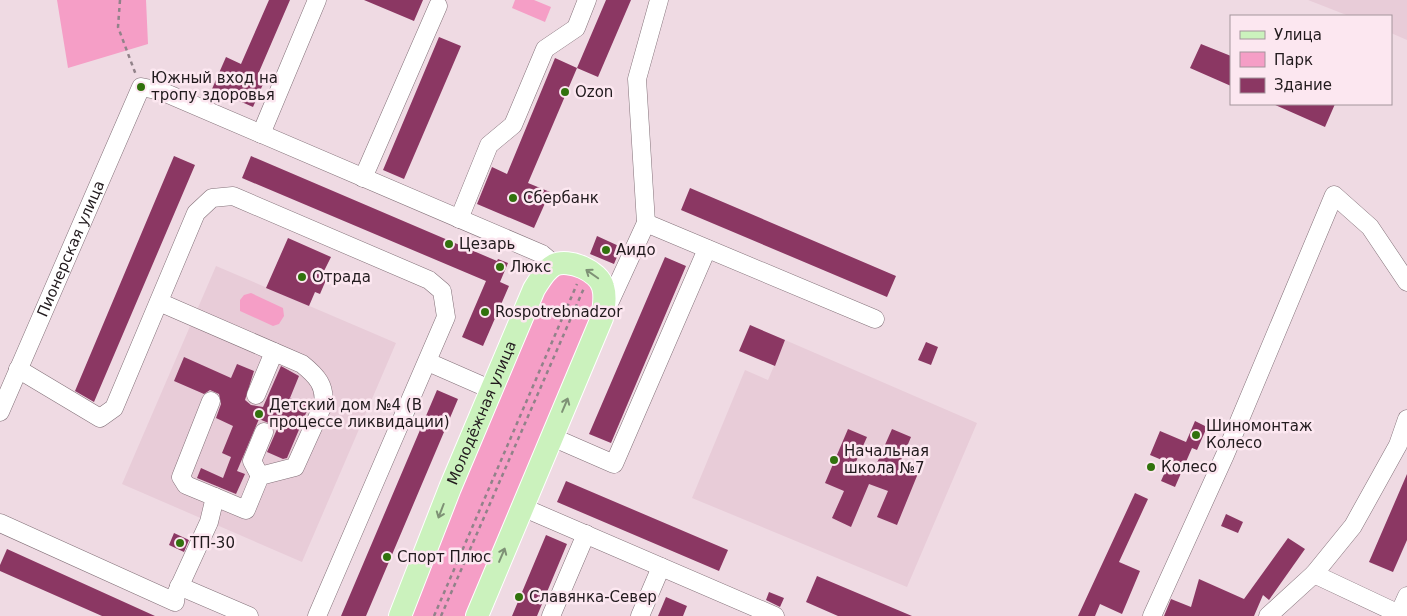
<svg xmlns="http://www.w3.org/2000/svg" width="1407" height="616" viewBox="0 0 1407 616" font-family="'DejaVu Sans',sans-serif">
<rect width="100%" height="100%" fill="#efdae3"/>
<path fill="#e8ccd8" d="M1308 0H1407V40L1391 33V16H1349Z
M216 266 396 343 302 562 122 484Z
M785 340 977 423 907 587 692 498 745 370 768 380Z"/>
<path fill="#f59ec6" d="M57 0H146L148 44 68 68Z
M515 0H534L551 7 545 22 512 8Z
M560 274 581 275 595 288 597 309 466 616H406L545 285Z
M251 293 283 308 284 316 279 324 273 326 240 311V300L244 295Z"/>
<path fill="#8b3763" d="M269 0H290L259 72 267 75 253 107 212 89 226 57 241 64Z
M364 0H423L414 21Z
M606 0H631L598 77 577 68 528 183 550 192 534 228 477 204 492 167 507 174 555 58 577 68Z
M439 37 461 46 404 179 383 170Z
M1201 44 1231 56V86L1190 68Z
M1273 104H1335L1325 127Z
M174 156 195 165 94 402 75 391Z
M251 156 497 261 498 259 508 263 500 282 509 286 483 346 462 337 486 281 242 178Z
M690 188 896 276 887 297 681 210Z
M597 236 621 247 614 264 590 254Z
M288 238 331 257 324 271 329 273 320 294 315 292 309 306 266 288Z
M665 257 686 266 611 443 589 434Z
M750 325 785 340 775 366 739 351Z
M926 342 938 347 931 365 918 360Z
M184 357 231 378 237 364 254 371 245 400 251 405 263 407 281 366 299 376 290 398 309 406 287 458 283 459 267 452 278 427 259 419 237 471 245 474 236 494 197 478 201 468 223 478 231 457 222 453 233 426 216 418 221 404 219 394 210 390 204 394 174 381Z
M437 390 458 399 366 616H341Z
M1195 421 1207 427 1197 450 1192 448 1175 487 1161 481 1169 463 1150 455 1160 431 1186 442Z
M848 429 867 437 855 464 873 472 892 429 911 437 900 463 919 471 897 525 877 517 888 491 869 484 851 527 832 518 844 491 825 483Z
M1407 474V540L1393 572 1369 562Z
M566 481 728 550 719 571 557 502Z
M1135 493 1148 499 1119 562 1140 571 1122 614 1100 604 1095 616H1078Z
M1226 514 1243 522 1238 533 1221 526Z
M174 533 189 540 184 552 169 545Z
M546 535 567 544 537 616H512Z
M1288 538 1305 549 1269 600 1263 595 1254 616H1164L1171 599 1191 607 1199 579 1244 599Z
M7 549 155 616H102L0 571V565Z
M817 576 912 616H838L806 602Z
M769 592 784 598 780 607 766 600Z
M666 597 687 606 683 616H658Z"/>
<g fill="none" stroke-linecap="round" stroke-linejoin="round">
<defs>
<g id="minor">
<path d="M261 134 317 0"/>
<path d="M363 178 438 6"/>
<path d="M459 219 489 145 513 125 545 49 576 28 587 0"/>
<path d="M646 223 637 79 659 0"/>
<path d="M606 310 646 223 875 319"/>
<path d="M428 362 492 390"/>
<path d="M18 369 100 418 114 408 196 213 212 198 233 196 429 280 442 291 446 317 317 616"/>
<path d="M256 395 274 352"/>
<path d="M211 401 181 477 186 485 215 497"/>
<path id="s1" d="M0 412 141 87 161 91 542 254 555 265"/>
<path d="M552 437 614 464 707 249"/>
<path d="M260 476 252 461 264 432"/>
<path d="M522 507 775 616"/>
<path d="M0 523 175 602 176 594 209 522 215 497 246 510 260 476 295 467 323 405C326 386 317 376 302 364L159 302"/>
<path d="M1314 574 1353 526 1398 445 1407 419"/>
<path d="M179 586 249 616"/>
<path d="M551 616 586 534"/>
<path d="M640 616 661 567"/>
<path d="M1152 616 1225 455 1334 195 1370 227 1407 282"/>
<path d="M1268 616 1314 574 1399 614 1407 596"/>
</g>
<g id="major">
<path id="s2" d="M400 616 450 488 534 289C540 280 545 270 554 265 569 258 599 271 603 287 606 297 604 307 602 318L477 616"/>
</g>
</defs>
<use href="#minor" stroke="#837179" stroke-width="19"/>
<use href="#major" stroke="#fff" stroke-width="24"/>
<path stroke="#918289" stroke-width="2.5" stroke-dasharray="4 4" stroke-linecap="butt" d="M120 0 118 27 136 75
M434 616 577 284
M441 616 584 288"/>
<use href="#minor" stroke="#fff" stroke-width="18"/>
<use href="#major" stroke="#cbf2bd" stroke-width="22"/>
</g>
<defs><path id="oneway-shaft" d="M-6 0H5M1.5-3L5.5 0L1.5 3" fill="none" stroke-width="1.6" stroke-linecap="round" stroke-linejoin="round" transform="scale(1.25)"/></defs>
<g stroke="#7e9175">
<use href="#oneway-shaft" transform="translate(592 274) rotate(-145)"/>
<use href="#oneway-shaft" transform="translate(565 405) rotate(-67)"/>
<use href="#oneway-shaft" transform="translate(441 511) rotate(111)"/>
<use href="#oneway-shaft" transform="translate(502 555) rotate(-67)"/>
</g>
<g fill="#31720d" stroke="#fce7f0" stroke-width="2">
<circle cx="141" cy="87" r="5"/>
<circle cx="565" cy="92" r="5"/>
<circle cx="513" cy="198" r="5"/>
<circle cx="449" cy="244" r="5"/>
<circle cx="606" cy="250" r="5"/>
<circle cx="500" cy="267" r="5"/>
<circle cx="302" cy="277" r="5"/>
<circle cx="485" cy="312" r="5"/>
<circle cx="259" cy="414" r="5"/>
<circle cx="1196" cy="435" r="5"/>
<circle cx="834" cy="460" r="5"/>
<circle cx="1151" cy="467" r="5"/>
<circle cx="180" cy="543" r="5"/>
<circle cx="387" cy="557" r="5"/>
<circle cx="519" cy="597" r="5"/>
</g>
<g text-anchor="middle" stroke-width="5" stroke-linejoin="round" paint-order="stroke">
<g font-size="15" fill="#211a1d" stroke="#fce7f0" text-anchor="start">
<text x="151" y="83">Южный вход на<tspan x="151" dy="17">тропу здоровья</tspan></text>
<text x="575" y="97">Ozon</text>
<text x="523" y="203">Сбербанк</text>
<text x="459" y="249">Цезарь</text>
<text x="616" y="255">Аидо</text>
<text x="510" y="272">Люкс</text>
<text x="312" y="282">Отрада</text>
<text x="495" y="317">Rospotrebnadzor</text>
<text x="269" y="410">Детский дом №4 (В<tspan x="269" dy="17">процессе ликвидации)</tspan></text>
<text x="1206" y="431">Шиномонтаж<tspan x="1206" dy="17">Колесо</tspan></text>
<text x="844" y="456">Начальная<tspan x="844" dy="17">школа №7</tspan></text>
<text x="1161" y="472">Колесо</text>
<text x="190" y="548">ТП-30</text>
<text x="397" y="562">Спорт Плюс</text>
<text x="529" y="602">Славянка-Север</text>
</g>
<g font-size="15" fill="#211a1d" stroke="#fce7f0">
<text dy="5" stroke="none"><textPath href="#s1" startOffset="178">Пионерская улица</textPath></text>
<text dy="5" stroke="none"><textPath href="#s2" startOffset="219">Молодёжная улица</textPath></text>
</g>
</g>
<rect x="1230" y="15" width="162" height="90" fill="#fce7f0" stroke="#a4959c"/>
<rect x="1240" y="31" width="25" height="8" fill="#cbf2bd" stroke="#a4959c"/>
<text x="1274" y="40" font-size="15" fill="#211a1d">Улица</text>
<rect x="1240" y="52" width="25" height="15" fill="#f59ec6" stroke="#a4959c"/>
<text x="1274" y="65" font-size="15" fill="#211a1d">Парк</text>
<rect x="1240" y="78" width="25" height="15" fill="#8b3763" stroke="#a4959c"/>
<text x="1274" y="90" font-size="15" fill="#211a1d">Здание</text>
</svg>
